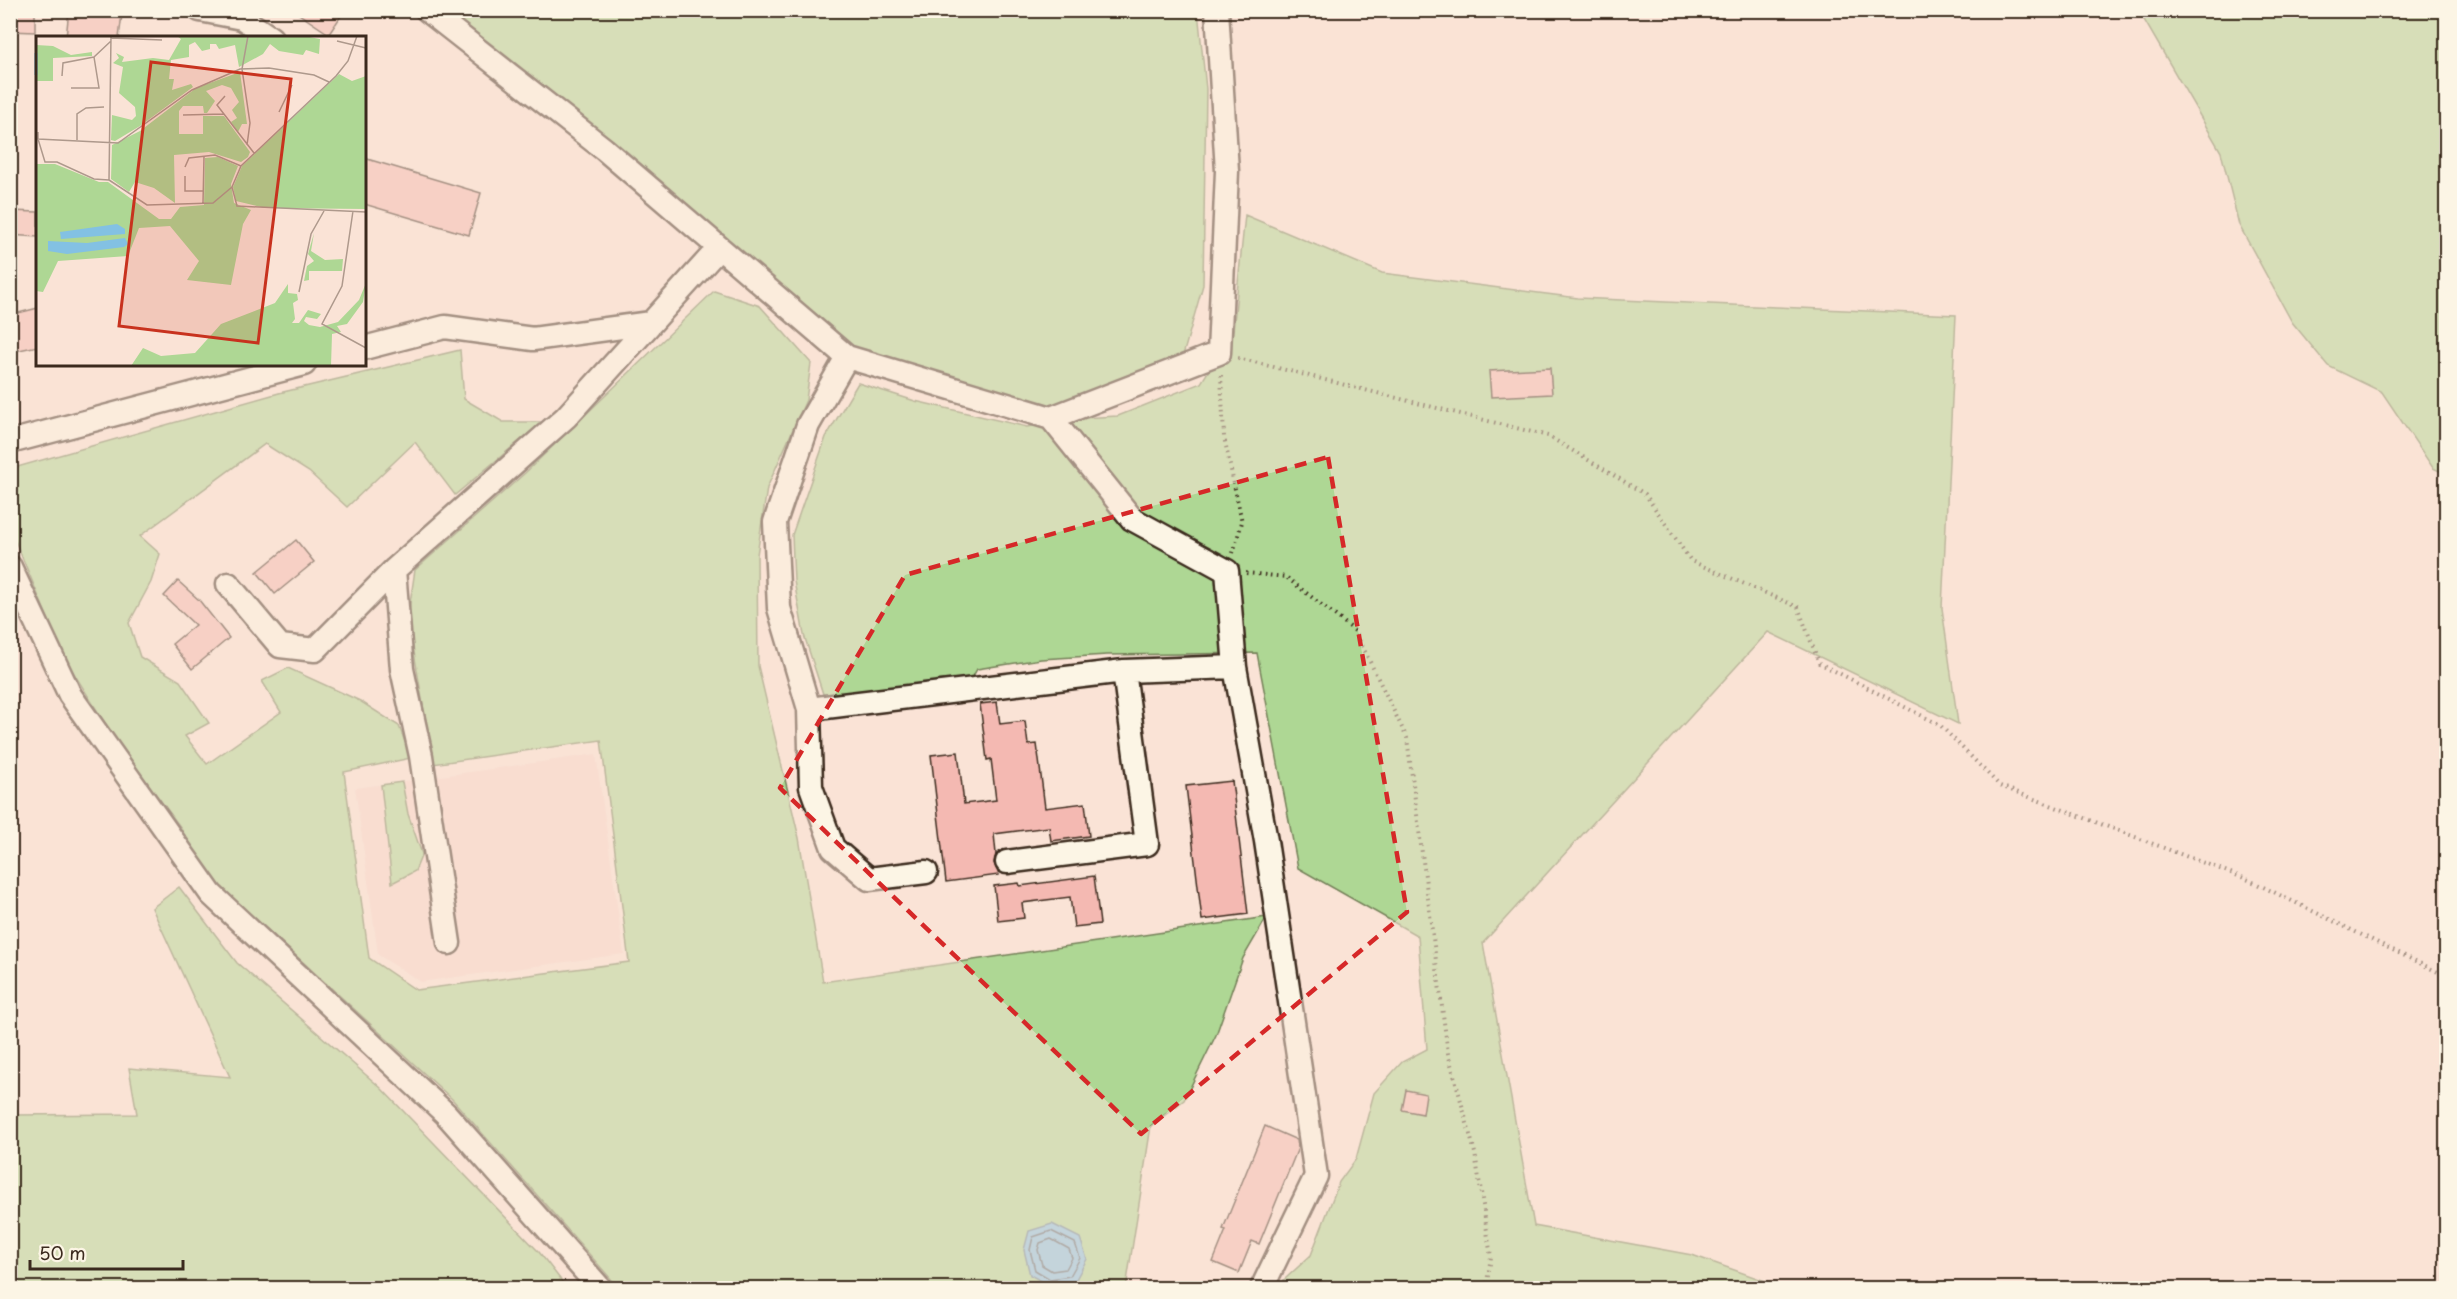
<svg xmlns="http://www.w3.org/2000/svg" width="2457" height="1299" viewBox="0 0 2457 1299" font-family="'Playpen Sans',sans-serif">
<rect width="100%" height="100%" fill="#fae3d6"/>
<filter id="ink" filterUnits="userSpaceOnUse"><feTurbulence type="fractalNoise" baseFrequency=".0167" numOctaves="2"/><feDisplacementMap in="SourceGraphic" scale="12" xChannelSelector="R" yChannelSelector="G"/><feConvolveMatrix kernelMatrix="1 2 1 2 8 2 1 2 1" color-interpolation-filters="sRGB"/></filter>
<g filter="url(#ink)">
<path fill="#f8d6cb" d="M596 754 624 954 421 982 378 955 355 788Z"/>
<path fill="#aed794" stroke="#748059" stroke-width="1.5" d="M445 11H1198L1206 89 1203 285 1182 359 1049 408 852 350Z
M2139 11H2446V474L2433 468 2382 392 2328 366 2292 322 2239 225 2221 152Z
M1245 215 1382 273 1578 298 1956 315 1942 608 1958 724 1768 632 1483 943 1534 1226 1692 1255 1785 1288H1281L1284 1280 1311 1255 1339 1182 1356 1159 1374 1093 1402 1062 1427 1049 1418 936 1298 868 1257 653 1107 655 1041 659 977 669 971 680 860 696 823 694 804 635 794 581 792 535 826 437 858 383 915 401 1027 427 1081 418 1118 416 1201 383 1233 332Z
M714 291 760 306 811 363 806 400 767 488 757 555 758 666 799 838 823 982 1267 917 1243 958 1216 1035 1184 1100 1151 1126 1126 1288H619L452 1099 268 930 189 862 181 828 115 739 66 661 11 531 10 469 279 393 460 350 464 399 503 422H542L455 495 415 442 347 507 309 472 265 444 140 536 160 554 151 582 129 623 140 657 180 681 209 723 185 736 207 764 281 712 262 681 288 668 360 701 399 726 411 758 344 772 369 958 416 990 629 962 601 740 433 764 408 617 415 570 525 473Z
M402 782 408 814 422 854 415 871 392 883 381 785Z
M179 887 237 963 381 1088 539 1252 567 1288H11V1115L137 1114 129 1068 230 1077 152 908Z"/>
<path fill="#83c1e3" stroke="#668594" stroke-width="1.5" d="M1052 1224 1080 1238 1087 1259 1075 1281 1049 1285 1030 1275 1024 1250 1029 1231Z"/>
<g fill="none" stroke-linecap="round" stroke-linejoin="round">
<path stroke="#58666d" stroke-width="1.5" d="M1051 1231 1075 1243 1080 1258 1070 1276 1050 1279 1035 1270 1030 1250 1033 1237Z
M1051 1239 1069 1249 1072 1258 1066 1269 1052 1271 1042 1265 1038 1250 1040 1243Z"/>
</g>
<path fill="#f4b9b2" stroke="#3b2a1e" stroke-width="1.5" d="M10 10H35V32L10 31Z
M69 10H98L122 14 119 38H66Z
M293 10H345L329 34Z
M364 158 481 193 469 235 364 204Z
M10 211 38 212V237L10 235Z
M38 308V346L10 352V315Z
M1550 368 1552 394 1491 397 1489 371Z
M296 540 314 562 275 594 257 572Z
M178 581 199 600 229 638 192 669 172 644 195 625 164 596Z
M997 702 1000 724 1025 721 1028 745 1037 744 1045 808 1085 803 1089 836 1051 841 1049 827 994 834 996 854 994 863 999 875 946 882 931 755 958 752 964 804 996 800 991 759 987 760 980 704Z
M1232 781 1248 914 1202 920 1186 786Z
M1094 876 1100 924 1074 927 1070 897 1022 903 1024 918 998 921 994 886 1019 883 1020 886Z
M1406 1090 1426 1094 1423 1114 1402 1110Z
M1265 1126 1297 1140 1298 1148 1259 1244 1252 1241 1239 1273 1213 1262 1226 1230 1223 1229Z"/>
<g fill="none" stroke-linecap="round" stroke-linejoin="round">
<defs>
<path id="minor" d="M200 10 242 18 271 38
M427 10 604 149 847 357 1051 418 1219 353 1227 171 1217 10
M364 348 445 327 533 339 651 323
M847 357 808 425 775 522 779 608 809 709 811 787 833 848 869 879 926 872
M1051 418 1132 519 1227 571 1235 667 1266 841 1316 1176 1262 1288
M10 442 304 364
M10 567 70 695 211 894 446 1114 600 1288
M394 570 402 669 421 756 449 943
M228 584 280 646 315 650 394 570 566 417 719 248
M809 709 1124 671 1235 667
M1007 862 1147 844 1124 671"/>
</defs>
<use href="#minor" stroke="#3b2a1e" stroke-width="27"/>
<path stroke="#3b2a1e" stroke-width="4" stroke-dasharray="1.5 4.5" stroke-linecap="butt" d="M1238 358 1548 436 1645 494 1691 561 1798 607 1819 663 1940 725 2000 786 2249 880 2446 976
M1221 375 1224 437 1242 522 1233 553
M1246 573 1286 577 1355 631 1407 738 1448 1053 1475 1153 1491 1257 1486 1288"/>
<use href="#minor" stroke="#fcf5e5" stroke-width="22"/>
</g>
</g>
<path d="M0 0H2457V1299H0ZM1328 457 1407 912 1141 1134 780 788 905 575Z" fill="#fae3d6" fill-opacity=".55" fill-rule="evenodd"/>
<path fill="none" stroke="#d62828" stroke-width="4.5" stroke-dasharray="12 8" stroke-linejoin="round" d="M1328 457 1407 912 1141 1134 780 788 905 575Z"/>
<g transform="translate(36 36)">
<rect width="330" height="330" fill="#fae3d6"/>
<path d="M141 0H268L284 3 283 18 270 14 267 19 243 15 234 8 227 18 203 31 199 9 183 13 180 8H174V13L166 15 159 6 153 9V21L135 24 133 43H138L136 54 155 48 157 51 104 90 79 105 75 104 76 79 96 84 100 80 99 71 83 57 87 31 77 27 83 22 80 17 88 21 86 26 117 22 133 24 145 3ZM0 9 17 10 35 19 56 16V20L17 22V45H0ZM204 36 211 88H206L202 96 195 86 201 82 196 74 203 66 195 52 186 49 170 55 179 65 171 77H168L167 70H147L143 75V98H167V80H188L214 116 212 121 205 126 173 116 138 119 139 167 118 152 99 146 93 156 75 143 76 109 104 95 160 52ZM303 38 316 45 330 40V173L229 172 200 165 197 151 206 130ZM182 121 202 130 195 148 198 167 215 174 207 188 195 249 151 244 163 225 134 190 103 192 92 220 22 225 7 256 0 255V128H19L63 146H72L123 183H135L144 171 168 169 169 122ZM278 197 275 215 289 224 307 223 306 235H273V244L268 245 271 230 278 225 272 218ZM330 247 327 266 311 288 301 290 305 296 296 298 295 330H95L107 312 125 320 159 317 185 288 239 267 252 248V257L261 258 262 264 257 267 259 283 256 287H263L272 274 285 278 281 283 270 281 268 285 273 289 284 291 302 286 323 264Z" fill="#aed794"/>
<path d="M81 188 89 193V198L25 203 24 196ZM89 202 92 208 88 211 31 218 12 215V205L51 207Z" fill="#83c1e3"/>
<path fill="none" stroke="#83c1e3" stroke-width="3" d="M0 17V39"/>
<path fill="none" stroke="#ae998c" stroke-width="1.5" d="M75 0 73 144 111 169 177 167 196 151M321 0 312 25 300 40 205 130 196 151 201 170 330 176M75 2 126 4M301 5 330 12M26 40 27 27 58 21M35 52H63L58 21 75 5M189 60 181 69 218 117M243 76 256 49M147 79 188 78M2 96V103L82 107 156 54 204 33 233 32 278 39 293 46M2 103 9 126H21L58 143 73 144M41 104V78L50 72 68 71M211 109 214 87 206 33 212 0M149 131 153 122 179 119 205 130M149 140V155H168M167 167 168 121M317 175 306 250 286 288 330 312M263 256 275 198 288 175"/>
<path fill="#c8321e" fill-opacity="0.15" stroke="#c8321e" stroke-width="3" d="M115 26 255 43 222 307 83 290Z"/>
<rect width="330" height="330" fill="none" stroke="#3b2a1e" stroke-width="3"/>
</g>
<rect width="2457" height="1299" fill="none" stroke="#fcf5e5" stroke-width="36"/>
<rect x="18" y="18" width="2421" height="1263" fill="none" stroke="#3b2a1e" stroke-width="2" filter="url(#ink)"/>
<path d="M30 1260v9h153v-9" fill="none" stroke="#3b2a1e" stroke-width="3"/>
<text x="39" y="1260" font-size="18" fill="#3b2a1e" stroke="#fcf5e5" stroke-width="4.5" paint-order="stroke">50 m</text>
</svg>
